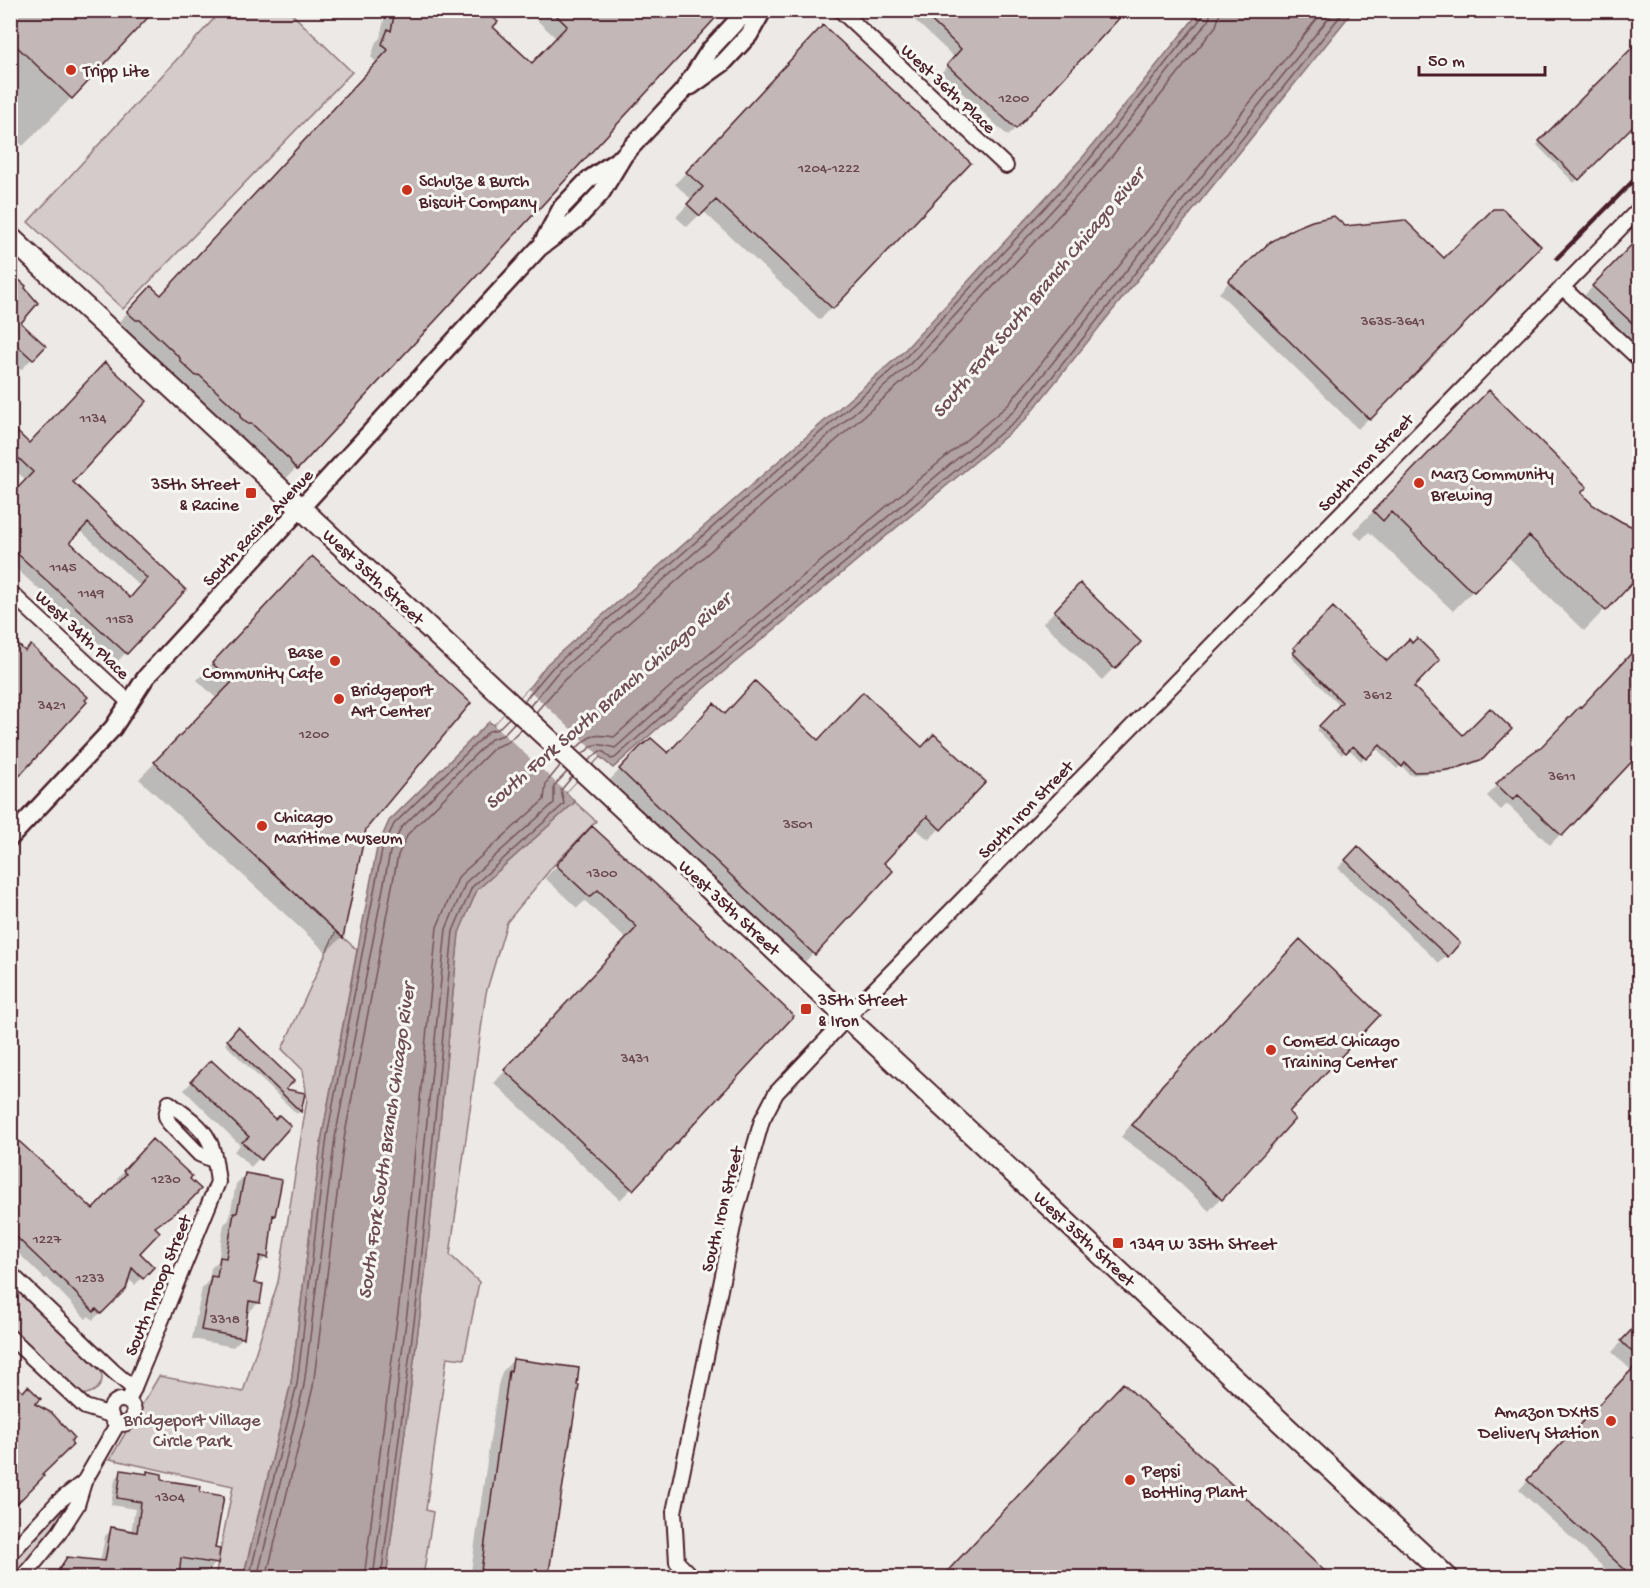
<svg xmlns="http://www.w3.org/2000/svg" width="1650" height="1588" viewBox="0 0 1650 1588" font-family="'Gochi Hand',sans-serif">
<rect width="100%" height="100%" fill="#ece9e6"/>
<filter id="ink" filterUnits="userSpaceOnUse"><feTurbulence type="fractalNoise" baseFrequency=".0167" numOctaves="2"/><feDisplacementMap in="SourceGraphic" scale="12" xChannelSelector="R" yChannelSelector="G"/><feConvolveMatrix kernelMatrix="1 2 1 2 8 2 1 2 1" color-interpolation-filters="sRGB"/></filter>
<g filter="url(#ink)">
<path fill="#d4cbca" stroke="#8f757a" stroke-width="1.5" d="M221 11H289L352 72 123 309 28 222Z
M575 802 596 821 553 866 507 922 486 993 450 1255 479 1282 464 1359 447 1357 426 1510 433 1512 423 1577 386 1578 424 1284 459 932 477 890Z
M336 931 357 950 322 1136 291 1383 243 1577H215L233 1486 110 1459 159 1376 243 1392 278 1282 307 1099 303 1070 282 1049Z
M10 1282 97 1362C107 1380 102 1392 81 1395L11 1333Z
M76 1496 77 1497 20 1577H11L10 1565Z"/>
<path fill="#b1a2a3" stroke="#886e73" stroke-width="1.5" d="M1200 11H1353L1024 421 686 703 613 768 600 757 566 792 575 802 477 890 459 933 424 1284 386 1577 243 1578 291 1383 322 1136 377 848 389 821 489 722 494 725 528 689 547 664 901 354 1083 157Z"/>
<path fill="#ece9e6" d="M528 689 600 756 566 792 494 725Z"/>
<path fill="#0003" fill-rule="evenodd" d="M10 10H153L71 98 23 146 10 134Z
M386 10H473L532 65 556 38 526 10H721L284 481 278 472 240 436 236 435 229 429 230 426 187 387H184L169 373V370L128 332 124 331 117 324 139 300 161 297 377 63 371 57 376 42 380 38Z
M904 10H1125L1008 136 941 73 955 58Z
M812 39 969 163 820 320 703 211 687 227 676 217 692 200 675 184Z
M1640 42V117L1574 183 1537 145Z
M1640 238V344L1631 353 1577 303Z
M1539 246 1358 429 1219 293 1229 282 1444 261Z
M10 274 19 323 44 346 21 370 10 360Z
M1469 413 1579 493 1640 573 1584 631 1507 556 1453 611 1369 532 1361 540 1353 532Z
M10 439 71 482 183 590 118 661 10 563V490L15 492 26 480 10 466ZM80 530 141 587 130 600 67 542Z
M296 574 365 829 342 937 326 952 139 779 217 699 197 680Z
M1080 585 1139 642 1102 680 1043 623Z
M1333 609 1463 737 1510 729 1478 762 1453 771 1410 775 1401 765 1397 769 1375 747 1361 761 1348 748 1342 755 1317 730 1340 706 1291 657 1293 655 1291 652Z
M10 638 21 772 23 774 10 787Z
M852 706 940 828 929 840 915 828 882 863 891 871 802 965 608 782 628 761 668 755 724 716 818 742Z
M1541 749 1640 751 1550 845 1507 804 1501 810 1487 796 1516 766Z
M581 840 699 926 632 1188 620 1200 494 1083 626 939 585 901 577 908 545 878Z
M1358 848 1458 943 1439 963 1338 868Z
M1288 953V1112L1293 1119 1209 1211 1164 1168 1121 1137 1150 1099Z
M238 1029 300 1111 297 1114 225 1044Z
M203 1070 275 1121 289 1126 251 1167 234 1151 240 1145 184 1090Z
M145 1148 154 1228 137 1253 152 1267 135 1285 127 1278 124 1289 93 1320 89 1316 86 1319 47 1278 45 1279 10 1245V1181L93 1211 120 1182 117 1179Z
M246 1174 274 1215 272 1218 266 1257 257 1267 252 1284 259 1302 249 1312H246L243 1337 233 1347 192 1339 202 1288 209 1280 211 1268 218 1261 224 1224 229 1220 236 1184Z
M1640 1323V1578H1615L1519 1490 1632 1371 1612 1352Z
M513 1360 548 1578H470L498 1385 502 1372Z
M122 1472 145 1475 148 1473 160 1481 199 1493 216 1563 209 1571 207 1570 205 1578H53L60 1566 68 1559 100 1562 105 1536 112 1529 131 1532 135 1509 111 1505 115 1479Z"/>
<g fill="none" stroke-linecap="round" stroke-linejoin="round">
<path stroke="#73535b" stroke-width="1.5" d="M524 701 552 668 905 358 1088 161 1202 17 1204 10
M530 706 557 673 910 364 1093 166 1208 21 1212 10
M536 712 564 680 916 370 1100 171 1216 26 1221 10
M576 749C590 734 594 734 614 737L671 686 1008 405 1324 10
M582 755C597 740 598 744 615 748L677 693 1014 411 1335 10
M588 761 600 751 604 752 611 759 615 758 682 698 1020 417 1345 10
M249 1578 297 1384 327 1136 382 850 394 824 489 731 498 729 509 718
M257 1578 304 1385 335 1138 390 852 401 828 491 739 503 735 514 723
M266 1578 313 1387 344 1139 398 855 408 834 495 747 508 742 521 729
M364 1578 402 1281 437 927 459 876 544 800 546 783 560 766
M373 1578 411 1282 446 929 466 882 554 803V786L567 772
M381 1578 419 1283 453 931 472 887 564 804 561 790 572 777"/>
</g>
<path fill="#c4b7b7" stroke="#4a1f2b" stroke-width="1.5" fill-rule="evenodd" d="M10 10H155L72 99 10 40Z
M395 10H476L481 16 486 11 498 22 493 27 532 63 567 26 551 10H723L297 470 291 463 290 460 252 424H248L240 417 241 414 199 375 196 376 180 361V358L140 320H136L127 312 151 286 161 295 388 50 382 44 388 29 391 31Z
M920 10H1127L1016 129 947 65 961 49Z
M823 25 971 163 833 309 716 200 700 216 687 204 703 187 686 172Z
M1640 40V119L1579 180 1539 141Z
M1493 209H1503L1541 246 1370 420 1228 281 1269 243 1295 228 1312 221 1334 216 1345 226 1405 220 1444 258Z
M1640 236V330L1592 286Z
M10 272 26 286 25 288 38 303 21 323 46 346 33 360 10 339Z
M105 362 147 401 73 482 186 590 127 654 10 547V496L33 472 10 450V425L29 443ZM88 523 147 578 130 598 70 542Z
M1489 390 1587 487 1581 493 1593 505 1622 522 1640 530V575L1606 611 1529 536 1474 592 1465 585 1391 512 1383 521 1373 511Z
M312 556 471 703 366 829 343 938 154 762 232 682 212 663Z
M1080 583 1141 642 1115 669 1054 611Z
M1333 607 1387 661 1409 639 1412 643 1417 638 1440 660 1414 687 1463 735 1490 708 1512 729 1483 759 1457 768 1441 771 1414 772 1405 763 1402 767 1380 745 1366 759 1353 746 1346 753 1319 726 1342 702 1293 653 1296 650 1293 648Z
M10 637 25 651 31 645 88 697 85 700 87 702 10 786Z
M1640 644V753L1562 836 1518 795 1513 800 1496 784 1515 765 1542 746 1580 706 1581 707Z
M755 681 818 740 863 692 922 747 934 734 986 782 941 830 927 816 884 863 893 871 815 955 619 769 640 747 651 738 668 753 714 703 725 714Z
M592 826 701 926 700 927 794 1016 633 1190 504 1070 637 927 598 890 590 897 556 865Z
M1358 846 1460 943 1448 957 1345 860Z
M1300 939 1380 1015 1289 1112 1295 1119 1222 1200 1176 1156 1132 1125 1162 1085Z
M238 1027 294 1081 286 1089 305 1093 301 1112 227 1040Z
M211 1060 275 1119 279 1115 291 1126 261 1160 242 1142 249 1137 191 1081Z
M10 1133 93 1209 126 1174 123 1171 152 1139 192 1176 190 1179 201 1189 187 1204 155 1227 160 1232 140 1253 154 1267 143 1279 132 1268 126 1289 101 1314 96 1309 94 1312 55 1272 54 1273 10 1231Z
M245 1173 282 1180 275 1216 273 1215 268 1258 260 1256 254 1283 263 1284 260 1303 249 1301 244 1338 201 1330 211 1276 217 1277 220 1257 226 1258 234 1213H237Z
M1640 1321V1360L1621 1341Z
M513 1359 579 1368 577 1385H579L548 1578H480L509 1371H511Z
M1640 1361V1578H1634L1527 1480Z
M10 1380 23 1392 28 1386 41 1399 35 1404 52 1413 74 1437 71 1441 73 1445 42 1475 44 1476 10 1511Z
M1123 1383 1332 1578H941Z
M121 1470 147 1474V1471L162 1474V1480L201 1486 200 1492 224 1496 215 1548 220 1549 218 1564 181 1558 179 1578H71L72 1573 58 1571 67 1557 105 1561 111 1527 137 1532 141 1502 117 1498Z"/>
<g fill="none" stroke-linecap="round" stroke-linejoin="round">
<defs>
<path id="minor" d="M840 10 1006 166
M1562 287 1640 360
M10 592 130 703
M10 1273 113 1371 134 1389
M10 1337 85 1407 111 1415
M110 1412a12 12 0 1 1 24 0a12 12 0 1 1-24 0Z
M128 1402 218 1182C216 1169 215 1151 208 1139 200 1124 182 1113 169 1103L166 1116 169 1123 199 1154 215 1161
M10 1554 58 1502 84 1482
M22 1578 59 1533 77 1505 84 1482 118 1423
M693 1578 677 1562 674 1512 736 1212 762 1120 776 1093 861 1003 1640 208"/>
<path id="tertiary" d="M691 86 723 63 749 35 763 10
M543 242 562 207 588 180 619 159
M10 838 113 728 146 677 539 248 576 220 601 193 624 155 683 91 709 51 735 23 751 10"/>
<path id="secondary" d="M10 237 1448 1578"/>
</defs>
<use href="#minor" stroke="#4a1f2b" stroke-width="18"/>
<use href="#tertiary" stroke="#4a1f2b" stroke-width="21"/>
<use href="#secondary" stroke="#4a1f2b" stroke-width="24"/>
<use href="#minor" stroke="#f6f6f2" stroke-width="14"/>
<use href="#tertiary" stroke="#f6f6f2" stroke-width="16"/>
<use href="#secondary" stroke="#f6f6f2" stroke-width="20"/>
<path stroke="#4a1f2b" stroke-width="4.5" d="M1557 258 1640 174"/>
</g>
</g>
<g fill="#c8321e" stroke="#f6f6f2" stroke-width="2">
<circle cx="71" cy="70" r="6"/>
<circle cx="407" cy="190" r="6"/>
<circle cx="1419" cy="483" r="6"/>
<rect x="245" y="487" width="12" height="12" rx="3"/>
<circle cx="335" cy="661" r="6"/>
<circle cx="339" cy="699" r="6"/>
<circle cx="262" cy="826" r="6"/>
<rect x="800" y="1003" width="12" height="12" rx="3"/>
<circle cx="1271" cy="1050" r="6"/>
<rect x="1112" y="1237" width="12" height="12" rx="3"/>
<circle cx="1611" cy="1421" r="6"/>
<circle cx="1130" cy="1480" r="6"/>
</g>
<g text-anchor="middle" stroke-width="6" stroke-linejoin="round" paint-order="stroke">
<g font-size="15" fill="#68454e">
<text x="1014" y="102">1200</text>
<text x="829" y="172">1204-1222</text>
<text x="1393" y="325">3635-3641</text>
<text x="93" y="422">1134</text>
<text x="63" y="571">1145</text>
<text x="91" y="597">1149</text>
<text x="120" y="623">1153</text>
<text x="1378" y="699">3612</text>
<text x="52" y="709">3421</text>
<text x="314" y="738">1200</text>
<text x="1562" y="780">3611</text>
<text x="798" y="828">3501</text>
<text x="602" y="877">1300</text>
<text x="635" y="1062">3431</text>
<text x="166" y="1183">1230</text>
<text x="47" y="1243">1227</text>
<text x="90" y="1282">1233</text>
<text x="225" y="1323">3318</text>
<text x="170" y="1501">1304</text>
</g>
<g font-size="18" fill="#4a1f2b" stroke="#f6f6f2" text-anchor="start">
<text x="83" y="76">Tripp Lite</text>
<text x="419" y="186">Schulze &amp; Burch<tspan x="419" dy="21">Biscuit Company</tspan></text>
<text x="1431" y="479">Marz Community<tspan x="1431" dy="21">Brewing</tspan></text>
<text x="239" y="489" text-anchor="end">35th Street<tspan x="239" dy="21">&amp; Racine</tspan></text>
<text x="323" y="657" text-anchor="end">Base<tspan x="323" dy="21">Community Cafe</tspan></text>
<text x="351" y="695">Bridgeport<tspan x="351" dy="21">Art Center</tspan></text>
<text x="274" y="822">Chicago<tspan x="274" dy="21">Maritime Museum</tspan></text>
<text x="818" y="1005">35th Street<tspan x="818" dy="21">&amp; Iron</tspan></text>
<text x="1283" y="1046">ComEd Chicago<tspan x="1283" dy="21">Training Center</tspan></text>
<text x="1130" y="1249">1349 W 35th Street</text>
<text x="1599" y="1417" text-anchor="end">Amazon DXH5<tspan x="1599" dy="21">Delivery Station</tspan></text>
<text x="1142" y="1476">Pepsi<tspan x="1142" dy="21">Bottling Plant</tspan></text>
</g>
<g font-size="18" fill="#4a1f2b" stroke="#f6f6f2">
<text transform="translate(949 88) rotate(43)" y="6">West 36th Place</text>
<text transform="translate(1365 462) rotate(-46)" y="6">South Iron Street</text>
<text transform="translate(257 527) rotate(-47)" y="6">South Racine Avenue</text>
<text transform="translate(374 576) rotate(43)" y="6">West 35th Street</text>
<text transform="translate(83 634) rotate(43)" y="6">West 34th Place</text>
<text transform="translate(1025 809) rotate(-46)" y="6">South Iron Street</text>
<text transform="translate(730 907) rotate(43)" y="6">West 35th Street</text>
<text transform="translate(721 1209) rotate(-76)" y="6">South Iron Street</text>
<text transform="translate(1085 1238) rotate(43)" y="6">West 35th Street</text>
<text transform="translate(157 1285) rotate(-68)" y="6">South Throop Street</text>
</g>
<g font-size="18" fill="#6c4a53" stroke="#f6f6f2">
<text x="192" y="1425">Bridgeport Village<tspan x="192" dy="21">Circle Park</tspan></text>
</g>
<g font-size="20" font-style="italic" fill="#6e4d55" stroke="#f6f6f2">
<text transform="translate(1037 292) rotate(-50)" y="7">South Fork South Branch Chicago River</text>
<text transform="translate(607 700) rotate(-41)" y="7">South Fork South Branch Chicago River</text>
<text transform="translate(385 1141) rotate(-82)" y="7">South Fork South Branch Chicago River</text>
</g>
</g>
<rect width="1650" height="1588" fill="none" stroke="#f6f6f2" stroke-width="36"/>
<rect x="18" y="18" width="1614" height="1552" fill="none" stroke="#4a1f2b" stroke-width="2" filter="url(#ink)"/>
<path d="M1419 66v9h126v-9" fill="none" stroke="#4a1f2b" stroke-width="3"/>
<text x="1428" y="66" font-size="18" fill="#4a1f2b" stroke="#f6f6f2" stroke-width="4.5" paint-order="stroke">50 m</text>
</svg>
